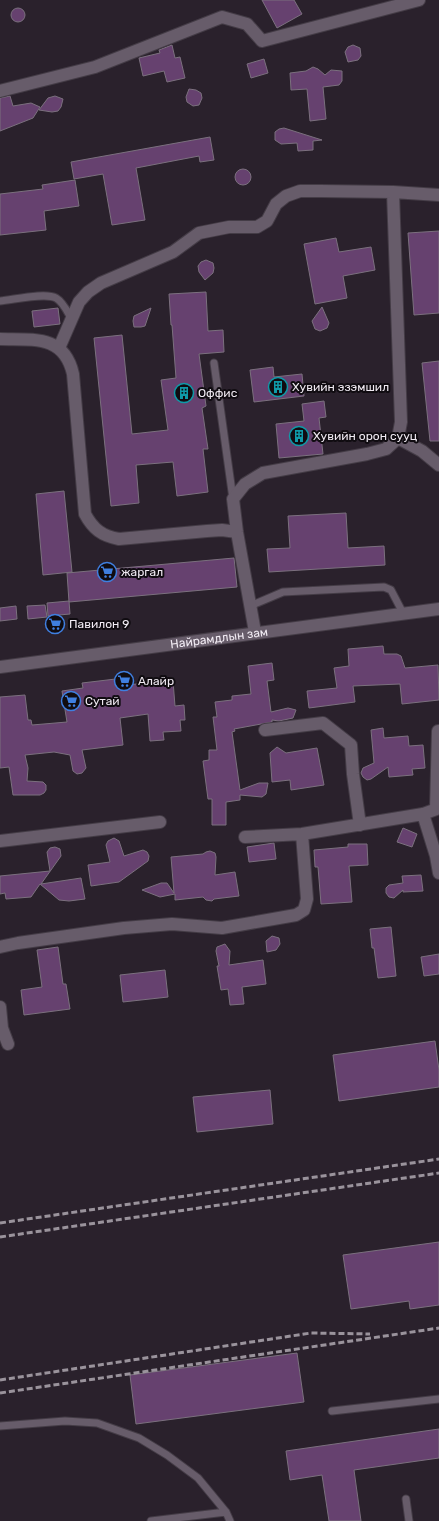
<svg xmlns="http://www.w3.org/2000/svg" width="439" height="1521" viewBox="0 0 439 1521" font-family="Rubik,sans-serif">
<rect width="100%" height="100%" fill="#2a212c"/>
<path fill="#66416f" stroke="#7b707e" d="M262 0H294L302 14 277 28Z
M11 15a7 7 0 1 1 14 0a7 7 0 1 1-14 0Z
M172 45 175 58 180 57 185 78 167 82 164 71 143 76 139 58 160 53 159 50Z
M353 45 360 48 361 56 358 60 348 62 345 52 348 47Z
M264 59 268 73 251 78 247 64Z
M313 67 318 69 325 75 331 70 342 71V81L339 85 323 87 326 119 310 121 307 89 291 90 290 73 306 71Z
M189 89 196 90 201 93 202 98 199 105 193 106 187 102 186 97Z
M10 96 13 106 31 103 40 107 33 118 0 131V98Z
M55 96 63 99 61 107 58 111 52 112 39 110 48 98Z
M284 128 322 140 313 141V150L298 151 297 143 281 144 275 140V132L279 129Z
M210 137 214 160 200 162 199 156 136 168 145 220 112 225 103 174 74 179 71 162Z
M235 177a8 8 0 1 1 16 0a8 8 0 1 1-16 0Z
M75 180 79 206 44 211 46 230 0 235V194L43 189 42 185Z
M439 231V313L414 315 408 233Z
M336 238 339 252 371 247 375 270 343 276 347 298 315 304 304 244Z
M206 260 213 263 214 268 213 273 205 280 199 272 198 266 201 262Z
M206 292 208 331 223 330 224 352 199 354 206 406 202 408 208 449H203L208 492 177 496 173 462 136 465 139 503 111 506 94 338 122 335 132 434 168 430 161 380 176 378 172 325H171L169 294Z
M322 307 329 323 327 328 320 331 315 329 312 321Z
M58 308 60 324 34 327 32 311Z
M151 308 145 326 141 327H134L133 321 134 316Z
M439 361V441H430L422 363Z
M273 367 274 377 302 374 304 396 254 402 250 370Z
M324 401 326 417 319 418 323 454 279 458 276 424 304 421 302 404Z
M64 491 72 572 43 575 36 494Z
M346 513 348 548 384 546 385 565 269 572 267 549 290 548 288 516Z
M234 558 237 587 69 602 67 573Z
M69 601 70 614 48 616 47 603Z
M45 605 47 617 28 619 27 606Z
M16 606 17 619 0 621V608Z
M383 646 384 654H397L401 656 405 668 438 665 439 700 402 704 400 684 353 686 355 702 309 708 307 691 337 688 334 668 349 666 348 649Z
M272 663 274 680 267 681 271 712 288 708 296 710 293 718 279 721 272 720V722L234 729 235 731 232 732 240 790 259 783H268L266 794 262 797 240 795V800L226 802V825H212V799H208L203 761 209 760V750H217L213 717H217L215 702 232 700V696L251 694 248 666Z
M124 678 125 685 173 681 175 706 184 705 185 720H180L181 731 163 732 164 740 150 741 148 714 120 718 123 745 82 750 86 768 82 773 77 774 73 771 70 755 54 752 25 755 28 768 27 781 43 782 46 785V790L44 793 40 795H13L9 767 0 768V697L25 695 28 720H31L32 725 67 722 62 691 83 688 82 683Z
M383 728 384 738 408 736 409 746 423 745 425 768 412 769 413 775 389 777 388 767 371 779 367 780 363 777 361 773 363 768 374 763 371 730Z
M277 747 286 753 317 748 324 785 291 790 290 780 272 782 270 753Z
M403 828 417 834 412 847 397 842Z
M114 838 119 841 124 856 143 850 147 852 149 856 148 861 119 882 91 886 88 865 110 862 106 845 108 841Z
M274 843 276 859 249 862 247 847Z
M348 844H367L368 865 349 866 352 902 321 904 318 867H315L314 850 348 847Z
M55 847 60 849 61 856 41 884 81 878 85 899 69 901 59 900 40 884 31 897 6 899 5 893 0 894V876L50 871 47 852 50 848Z
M210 851 215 853 216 857 215 875 235 872 239 896 214 899 212 901 206 900 203 897 175 900V894L160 897 142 890 161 883H167L174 893 171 857 203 854 206 852Z
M421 875 423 891 403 892V890L394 898 389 897 386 893V888L389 885 403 883 402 876Z
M391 927 396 976 378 978 374 948H372L370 929Z
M272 936 279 938 280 944 276 950 267 952 266 941Z
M225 944 230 951 229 965 263 960 266 984 242 987 244 1004 230 1005 228 989 221 990 217 966H219L216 951 217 947Z
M58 947 63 984H66L70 1009 24 1015 21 990 42 987 37 950Z
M439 954V974L424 976 421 957Z
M165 970 168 997 123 1002 120 975Z
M435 1041 439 1070V1087L339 1101 333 1055Z
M270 1090 273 1124 197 1132 193 1097Z
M439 1242V1305L410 1309 409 1301 351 1309 343 1255Z
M297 1353 304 1402 136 1424 130 1375Z
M439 1429V1458L354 1470 361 1521H329L322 1475 290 1480 286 1451Z"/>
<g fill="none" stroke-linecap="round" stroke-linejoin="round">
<defs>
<path id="lane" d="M0 301C13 300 45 292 56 298 63 302 67 311 71 318
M214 363 233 499
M250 606 283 592 384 587 391 590 403 613
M332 1411 439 1399
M0 1426 65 1421 97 1423 139 1438 167 1455 198 1478 226 1512 230 1521
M406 1499 409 1521
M151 1521 226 1512"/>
<path id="street" d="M0 91 95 67 222 17 247 24 262 41 419 0
M0 339C32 340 64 334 73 374L85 514C93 529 102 536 119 539L207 531 222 530 237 532
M59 348 79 302 88 292 101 283 173 252 199 233 229 227H257L267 221 276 204 286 196 300 191H320L393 192 439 195
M398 438 422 451 439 465
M255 632 237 532 233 499 245 484 263 473 367 454 386 449 398 438 401 422 393 192
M265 730 323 723 351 745 353 774 360 825
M436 809 438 731
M423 814 436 856 439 873
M245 837 302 834 423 814 439 808
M0 841 160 822
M0 947 18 943 124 928 172 924 222 928 296 915 304 910 307 899 302 834
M0 1007 2 1028 8 1044"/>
<g id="secondary">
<path id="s1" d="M0 667 439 609"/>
</g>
</defs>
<use href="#lane" stroke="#443c46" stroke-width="9"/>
<use href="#street" stroke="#443c46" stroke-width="14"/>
<use href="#secondary" stroke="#443c46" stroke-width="14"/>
<use href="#lane" stroke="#675c6a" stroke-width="7"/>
<use href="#street" stroke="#675c6a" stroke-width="12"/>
<use href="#secondary" stroke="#675c6a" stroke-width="12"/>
<path stroke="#9a939c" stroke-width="3" stroke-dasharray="6 3" stroke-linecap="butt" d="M0 1223 439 1159
M0 1237 439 1173
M0 1380 311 1333 370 1334
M0 1393 439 1328"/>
</g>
<defs>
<symbol id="building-ring" viewBox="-11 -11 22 22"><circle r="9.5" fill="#100c11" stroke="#0f9aa8" stroke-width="1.5"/><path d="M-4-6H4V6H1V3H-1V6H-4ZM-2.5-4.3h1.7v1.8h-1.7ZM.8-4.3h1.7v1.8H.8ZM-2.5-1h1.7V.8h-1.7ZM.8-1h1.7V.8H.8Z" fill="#0f9aa8"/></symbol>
<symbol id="supermarket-ring" viewBox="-11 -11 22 22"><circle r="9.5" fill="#100c11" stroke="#3f7fe0" stroke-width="1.5"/><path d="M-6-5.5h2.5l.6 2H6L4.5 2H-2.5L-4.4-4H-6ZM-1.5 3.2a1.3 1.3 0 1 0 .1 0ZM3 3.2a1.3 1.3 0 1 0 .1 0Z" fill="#3f7fe0"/></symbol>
</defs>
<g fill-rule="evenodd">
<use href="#building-ring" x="267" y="376" width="22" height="22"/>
<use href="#building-ring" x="173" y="382" width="22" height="22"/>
<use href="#building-ring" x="288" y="425" width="22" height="22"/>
<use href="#supermarket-ring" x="96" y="561" width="22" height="22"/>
<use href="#supermarket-ring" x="44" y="613" width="22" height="22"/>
<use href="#supermarket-ring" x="113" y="670" width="22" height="22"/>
<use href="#supermarket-ring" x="60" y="690" width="22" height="22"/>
</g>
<g text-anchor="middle" stroke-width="4" stroke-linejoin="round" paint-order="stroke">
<g font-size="12" fill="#f1ebf3" stroke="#100c11" text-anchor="start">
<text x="292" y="391">Хувийн эзэмшил</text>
<text x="198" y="397">Оффис</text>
<text x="313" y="440">Хувийн орон сууц</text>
<text x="121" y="576">жаргал</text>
<text x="69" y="628">Павилон 9</text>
<text x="138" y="685">Алайр</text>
<text x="85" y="705">Сутай</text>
</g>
<g font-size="12" fill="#f1ebf3" stroke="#100c11">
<text dy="4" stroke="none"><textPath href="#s1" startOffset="221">Найрамдлын зам</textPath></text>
</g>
</g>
</svg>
